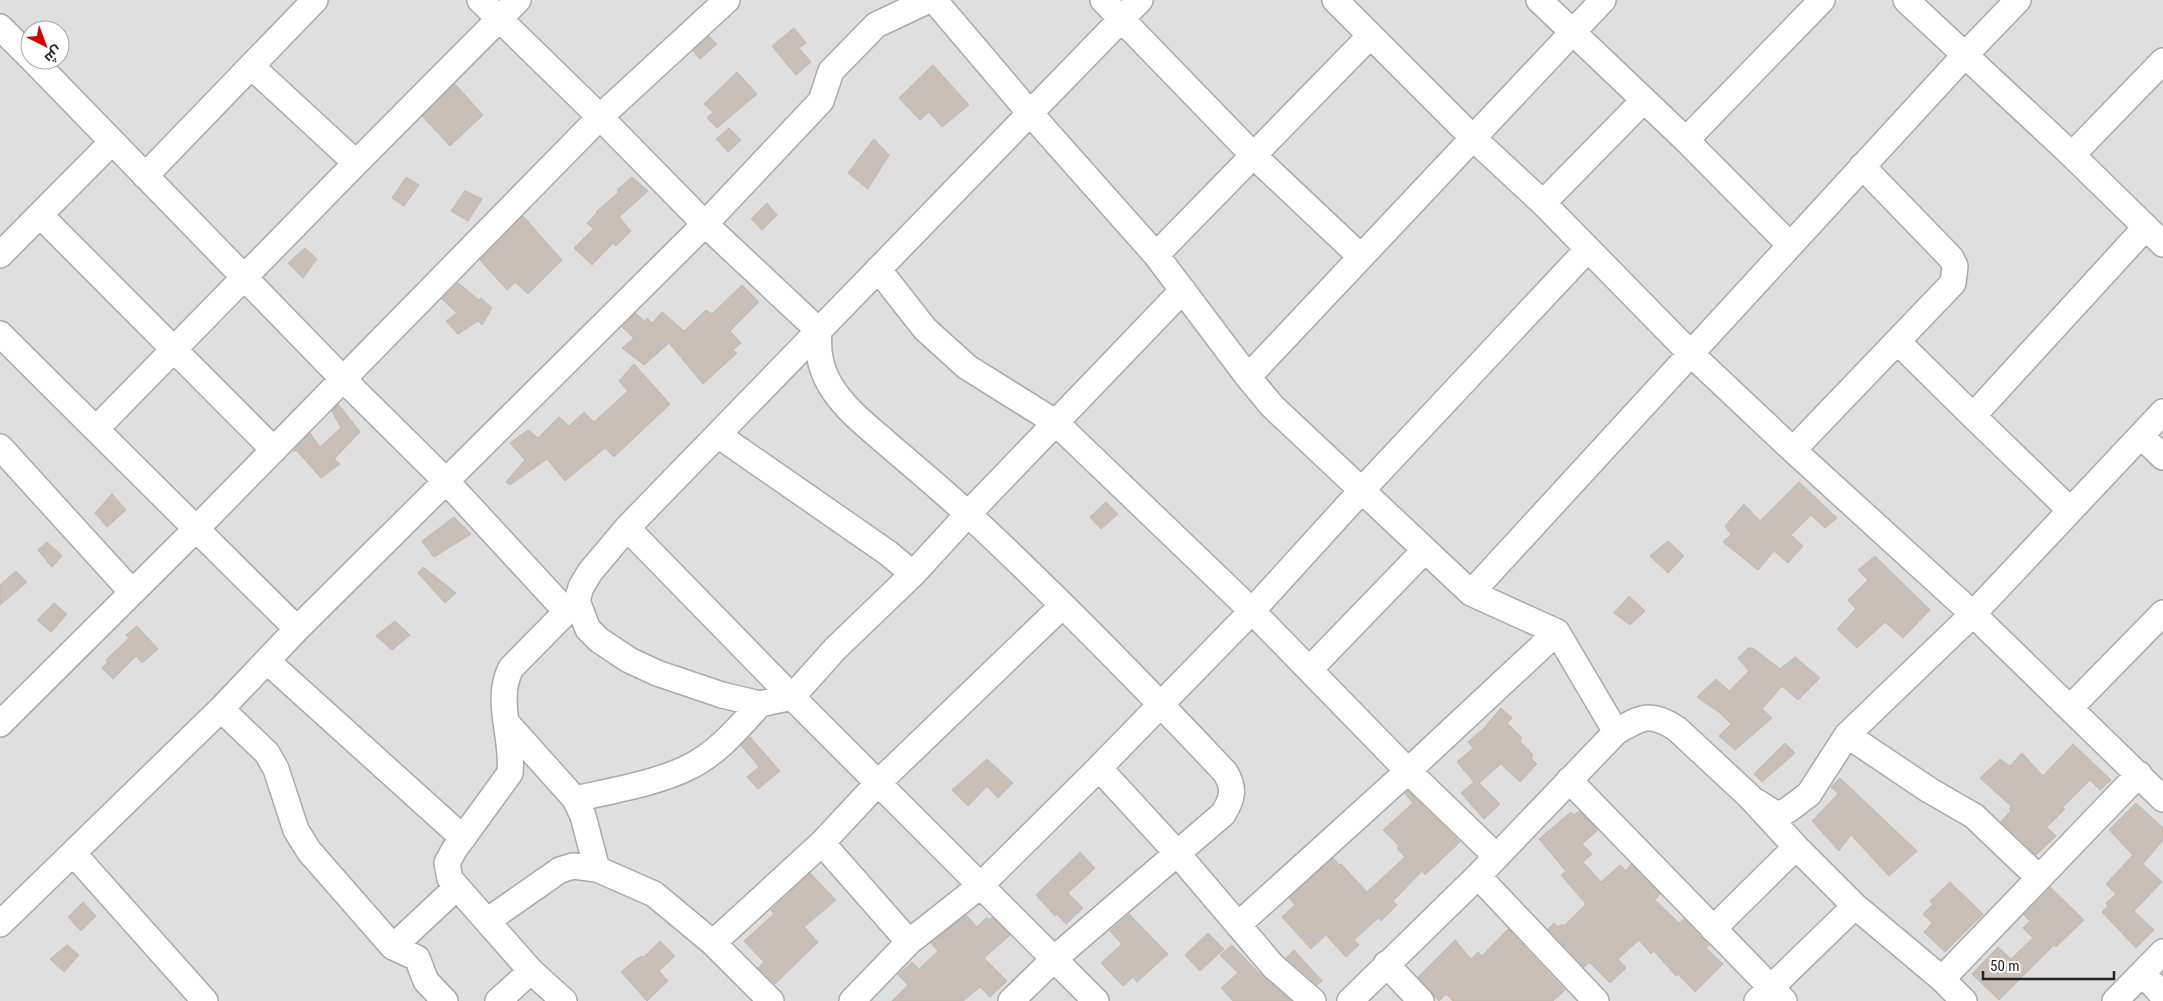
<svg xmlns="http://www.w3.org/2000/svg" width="2163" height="1001" viewBox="0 0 2163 1001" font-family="'Roboto Condensed',Cairo,sans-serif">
<rect width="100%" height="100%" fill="#f2efe9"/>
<path fill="#e0dfdf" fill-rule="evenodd" d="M0 0H2163V1001H0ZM30 30H60V60H30Z"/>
<path fill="#c7bfb8" stroke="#c4b6ab" d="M794 28 806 43 799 48 811 62 796 75 772 46Z
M709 36 717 44 700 59 693 51Z
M933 65 969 105 942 127 929 112 920 120 899 98Z
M737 72 757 94 717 128 707 118 713 112 704 104Z
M455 84 483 115 450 146 422 116Z
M729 128 741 140 728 152 716 139Z
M874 139 889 155 868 189 848 173Z
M406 177 419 185 404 206 392 198Z
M632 177 648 191 619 217 631 231 616 246 613 243 592 265 574 248 593 229 587 223 597 213 596 212 619 192 617 190Z
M465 191 482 199 468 221 451 211Z
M767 203 777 215 762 230 751 219Z
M523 216 562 260 528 294 515 282 507 290 480 260Z
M305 248 317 259 303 278 288 263Z
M458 283 479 300 481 298 492 308 482 325 478 321 458 334 446 321 457 313 442 299Z
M742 285 759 302 730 331 741 343 733 350 737 353 703 384 669 343 644 365 622 348 634 338 622 327 635 313 645 321 647 318 652 323 662 312 684 331 706 310 712 314Z
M634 364 670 404 614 457 605 448 565 481 547 459 510 485 506 482 525 460 510 443 528 430 538 438 559 417 569 426 584 412 594 422 628 391 619 381Z
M338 404 360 432 334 459 340 464 321 478 297 451H293L310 433 320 447 341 428 332 411Z
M1799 482 1837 518 1825 528 1811 515 1791 535 1803 546 1788 563 1774 551 1758 570 1723 542 1731 534 1725 526 1744 504 1760 521Z
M112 494 126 510 107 527 95 513Z
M1106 502 1118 514 1101 529 1090 517Z
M454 517 471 534 434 557 422 541Z
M1668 541 1684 556 1668 573 1650 556Z
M47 542 62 556 52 567 38 550Z
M1875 556 1930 610 1903 638 1885 622 1857 648 1837 629 1856 609 1848 600 1868 580 1858 570Z
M423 567 456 593 445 603 418 573Z
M16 571 27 582 0 605V585Z
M1629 596 1645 611 1630 625 1614 613Z
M54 603 67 614 51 632 37 620Z
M395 621 410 635 392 650 376 636Z
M137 626 158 649 142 663 136 656 113 679 102 668 108 662 106 660 129 638 126 635Z
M1748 648H1753L1780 669 1795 657 1820 678 1798 700 1782 686 1762 709 1772 718 1735 750 1719 736 1731 724 1720 713 1697 697 1716 679 1729 691 1749 671 1738 658Z
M1501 708 1512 718 1507 723 1522 738 1520 741 1533 755 1531 758 1537 764 1520 782 1501 764 1479 783 1500 804 1484 819 1461 793 1474 782 1457 762 1473 748 1468 742 1483 729Z
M750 737 780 771 758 789 747 777 759 767 741 745Z
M1785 743 1795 753 1762 782 1754 774Z
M2073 744 2111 780 2100 790 2090 780 2063 807 2065 809 2047 827 2056 836 2036 855 2001 821 2011 811 2009 809 2011 806 1980 778 2000 759 2010 766 2022 753 2043 776Z
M987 759 1013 783 998 798 987 786 968 806 952 790Z
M1840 778 1917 851 1889 876 1851 835 1839 851 1812 821 1838 794 1831 787Z
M1408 791 1460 842 1425 875 1422 871 1393 901 1397 905 1381 921 1378 918 1354 940 1359 945 1346 957 1326 935 1311 949 1282 917 1295 905 1289 898 1333 858 1339 865 1341 864 1367 892 1405 857 1397 848 1399 846 1383 830 1413 803 1405 793Z
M2136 803 2163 828V840L2143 864 2162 882 2134 911 2154 930 2136 948 2102 912 2108 906 2106 903 2116 894 2106 884 2133 855 2109 830Z
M1579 811 1598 830 1582 844 1592 854 1583 862 1601 882 1620 865 1626 871 1631 864 1660 894 1655 900 1679 923 1684 919 1709 945 1706 948 1723 964 1695 992 1678 974 1676 976 1654 951 1651 954 1639 940 1618 959 1626 968 1610 983 1589 962 1584 967 1548 929 1554 923 1558 927 1562 924 1564 926 1586 904 1561 875 1566 871 1539 839 1571 812 1574 815Z
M1080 852 1095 868 1068 893 1083 908 1066 924 1057 914 1055 916 1036 895Z
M810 873 836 900 804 927 818 942 775 984 758 968 764 962 744 941 774 914 771 910Z
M1950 882 1983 914 1945 952 1924 932 1932 923 1923 914 1933 904 1930 901Z
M2050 887 2084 920 2056 947 2054 945 1999 1000 1972 974 1998 947 2011 959 2033 938 2023 928 2030 921 2024 915Z
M83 902 96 916 81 931 68 917Z
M1129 914 1168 954 1137 982 1133 977 1123 986 1101 963 1122 944 1110 931Z
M966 915 977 927 987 917 989 920 992 917 1010 935 984 958 1007 981 990 997 980 987 963 1001H892L908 985 898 975 912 962 919 969 938 951 931 943Z
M1508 929 1565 990 1553 1001H1453L1446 994 1439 1001 1418 977 1455 940 1471 959 1478 952 1482 956Z
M1208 933 1224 949 1200 971 1185 955Z
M660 941 675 956 659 971 668 981 647 1001 621 972 635 960 642 956 643 958Z
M67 945 79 955 64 972 50 959Z
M1232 945 1258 972 1291 1001H1233L1221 988 1238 973 1220 955Z
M1294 950 1322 981 1317 985 1286 958Z"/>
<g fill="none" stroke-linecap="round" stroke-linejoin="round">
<defs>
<path id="minor" d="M480 0 600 117 705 224 819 331C817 354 821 372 834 391 849 413 872 430 891 447 917 469 943 491 968 514 1057 597 1142 684 1225 772 1235 788 1233 798 1223 814L1054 959 1011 1001
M934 0 1030 113 1156 255 1248 377 1272 406 1471 593 1557 632 1616 732
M1103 0 1254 156 1361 257
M1140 0 627 528 590 572 581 587 577 601 588 629 599 640 629 660 657 673 722 695 760 704 792 697 835 649 913 574 968 514 1183 290
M1335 0 1473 138 1543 203 1690 353 1793 450 1973 614 2163 799
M1539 0 1686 140 1822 0
M1906 0 2072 155 2163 244
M0 27 30 57
M33 60 343 379 447 482 566 611
M251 66 356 163
M1686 140 1790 245
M2072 155 2163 61
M145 176 315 0
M1543 203 1644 100
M40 215 274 450
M0 255 112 142
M1156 255 1370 36
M878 269 925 329 967 367 1055 422 1252 611 1408 771 1496 856
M0 334 297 629
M1898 342 1973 416
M1248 377 1603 0
M96 429 356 163 518 0
M718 435 888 553 913 574
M2141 436 2163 457
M0 447 132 592
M1793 450 1953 283 1955 266 1951 258 1862 166
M2070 510 1973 416 2146 227
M627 528 792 697 1096 1001
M1471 593 1965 55 2018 0
M267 661 463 838
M1310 669 1425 550
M2071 707 2163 613
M221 709 267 753 276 769 296 830 309 851 393 947 417 958 426 981 445 1001
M506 722 575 799 583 816 597 869
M0 724 196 529 600 117 727 0
M1847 735 1929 790 1974 816 2038 877
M1099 768 1177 853 1273 966 1313 1001
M1569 780 1784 1001
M575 799C610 791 658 783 689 767 718 753 739 727 760 704
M1757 802 1777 815 1788 810 1809 794 1847 735 1973 614 2163 412
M822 843 909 942
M73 853 205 1001
M1478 876 1596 1001
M487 921 560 870 573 866 597 869 654 894 713 943 771 1001
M0 924 221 709 297 629 705 224 821 101 831 71 876 25 929 0
M1238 925 1408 771 1557 632
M1713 929 1796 847
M713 943 822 843 878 783 1062 606
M393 947 457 887
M1386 964 1421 1001
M2143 973 2163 996
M1942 979 2139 774
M498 1001 531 971
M564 1001 531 971 450 879 447 863 454 850 510 773C514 738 494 701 511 668L577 601
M852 1001 909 942 980 886 1099 768 1252 611 1362 490 1588 249
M1350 1001 1478 876 1616 732C1641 717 1651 711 1677 729L1749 796 1796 847 1855 906 1942 979 1964 1001
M1757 1001 1855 906
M2115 1001 2163 952"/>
</defs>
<use href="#minor" stroke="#a9a9a9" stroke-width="28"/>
<use href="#minor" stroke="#fff" stroke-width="25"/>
</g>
<g transform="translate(45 45) rotate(138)"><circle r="24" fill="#ffffff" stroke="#a7a7a7"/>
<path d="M0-4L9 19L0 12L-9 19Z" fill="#d40000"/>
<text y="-8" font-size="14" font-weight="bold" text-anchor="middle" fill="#222222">ش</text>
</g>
<path d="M1983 971v8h131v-8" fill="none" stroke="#222222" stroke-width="2.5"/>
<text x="1990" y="971" font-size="15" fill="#222222" stroke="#ffffff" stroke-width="4" paint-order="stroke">50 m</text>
</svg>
